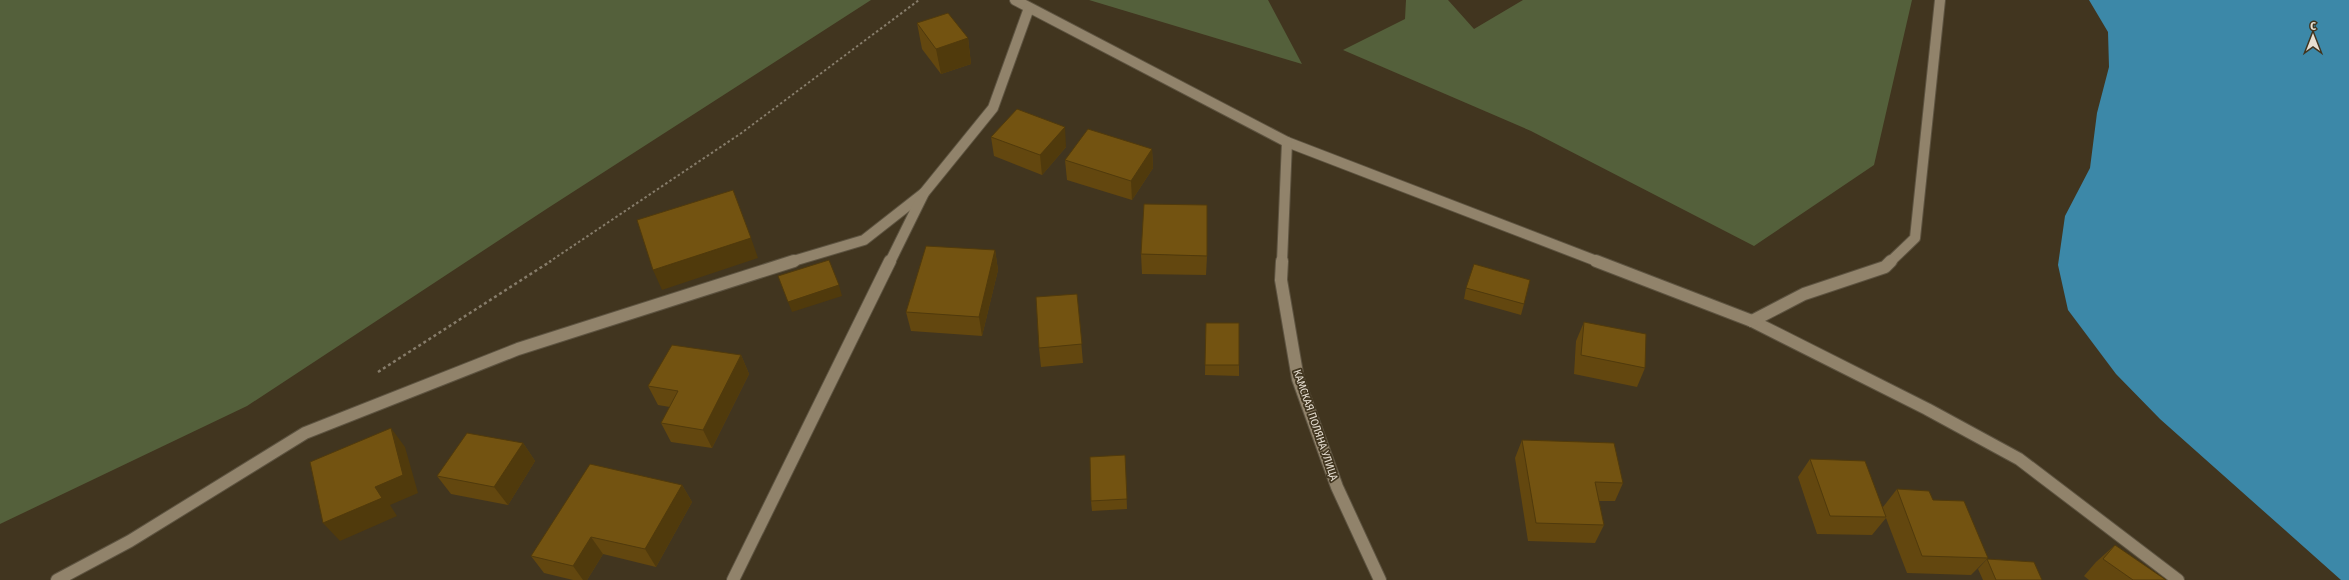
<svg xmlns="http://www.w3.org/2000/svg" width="2349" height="580" font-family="'Fira Sans Condensed',sans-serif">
<rect width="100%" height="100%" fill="#41351f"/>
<g fill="#54603b">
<polygon points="0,0 871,0 548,208 247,406 0,524"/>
<polygon points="1089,0 1268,0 1302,64"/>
<polygon points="1406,0 1448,0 1474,29 1523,0 1912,0 1874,165 1754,246 1531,131 1343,50 1405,19"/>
</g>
<polygon fill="#3c88a8" points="2089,0 2349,0 2349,580 2341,580 2160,419 2116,374 2068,310 2058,265 2065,216 2090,168 2097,113 2109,67 2108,32"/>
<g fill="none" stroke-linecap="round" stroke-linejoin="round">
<defs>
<polyline id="service-far1" points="1890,262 1915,238 1940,0"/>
<g id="service">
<polyline points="1752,321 1927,409 2019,459 2178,580"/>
<polyline points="1752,321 1804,294 1885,267 1891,261"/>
</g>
<g id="minor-far1">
<polyline points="1015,0 1287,142 1599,262"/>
<polyline points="790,262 864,240 924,193"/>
<polyline points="890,262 924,193 993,108 1029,8"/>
<polyline points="1282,262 1287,142"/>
</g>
<g id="minor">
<polyline points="1282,261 1281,280 1298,379 1337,487 1380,580"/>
<polyline points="1596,261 1752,321"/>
<polyline points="57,580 130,541 305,433 518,349 794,261"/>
<polyline points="733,580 890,261"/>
</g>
</defs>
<use href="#service-far1" stroke="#5d5340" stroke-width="12"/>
<use href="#service" stroke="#5d5340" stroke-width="14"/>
<use href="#minor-far1" stroke="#5d5340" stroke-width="12"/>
<use href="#minor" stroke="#5d5340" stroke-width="14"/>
<polyline stroke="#867c6a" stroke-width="2" stroke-dasharray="2.5 2.5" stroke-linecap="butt" points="549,262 740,134 919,0"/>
<polyline stroke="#867c6a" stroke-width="2.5" stroke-dasharray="3 3" stroke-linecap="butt" points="378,372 551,261"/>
<use href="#service-far1" stroke="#91836b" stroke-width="10"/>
<use href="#service" stroke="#91836b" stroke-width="12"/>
<use href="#minor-far1" stroke="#91836b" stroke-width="10"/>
<use href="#minor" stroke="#91836b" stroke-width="12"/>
</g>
<g fill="#63470f">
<polygon points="917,23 968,38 971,64 941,74 922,49"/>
<polygon points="991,137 1066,147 1042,175 994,156"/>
<polygon points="1152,149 1153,168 1132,200 1067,180 1065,160"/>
<polygon points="995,250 998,270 982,336 911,331 906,312"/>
<polygon points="1141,254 1207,256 1206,275 1142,274"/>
<polygon points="1466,288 1524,304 1521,315 1464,299"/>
<polygon points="1077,294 1083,363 1041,367 1039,348"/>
<polygon points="1584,322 1645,368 1637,387 1574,374 1576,341"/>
<polygon points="1206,323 1239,365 1239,376 1205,375"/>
<polygon points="741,355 749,374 712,448 671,442 661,423 670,407 658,405 648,386"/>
<polygon points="1522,440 1623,483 1615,501 1598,501 1604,525 1595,543 1528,541 1515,458"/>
<polygon points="523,443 535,461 508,505 451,494 437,476"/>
<polygon points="1125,455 1127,509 1092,511 1091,501"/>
<polygon points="1810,459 1883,507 1897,489 1933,500 1988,558 1971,575 1907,573 1886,518 1872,535 1817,534 1798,477"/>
<polygon points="682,485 692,502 656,567 603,554 587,580 573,580 544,573 531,556"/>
<polygon points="2115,545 2166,580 2089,580 2084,576 2096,562"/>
<polygon points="1987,559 2042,580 1983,580 1978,569"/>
</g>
<g fill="#503a0c">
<polygon points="968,38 971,64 941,74 936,49"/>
<polygon points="1065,127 1066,147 1042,175 1040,155"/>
<polygon points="1152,149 1153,168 1132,200 1131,181"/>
<polygon points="751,238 758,258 662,290 653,270"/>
<polygon points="995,250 998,270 982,336 979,317"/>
<polygon points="839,285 842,296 792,312 788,302"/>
<polygon points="741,355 749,374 712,448 703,430"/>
<polygon points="391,428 405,447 418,493 390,505 397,516 340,541 323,523 375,487"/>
<polygon points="523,443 535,461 508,505 494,487"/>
<polygon points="682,485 692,502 656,567 645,549"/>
<polygon points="591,537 603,554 587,580 583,580 573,566"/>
</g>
<g fill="#735311" stroke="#503a0c">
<polygon points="948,13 968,38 936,49 917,23"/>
<polygon points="1017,109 1065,127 1040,155 991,137"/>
<polygon points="1088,129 1152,149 1131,181 1065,160"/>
<polygon points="733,190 751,238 653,270 637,220"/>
<polygon points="1144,204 1207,205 1207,256 1141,254"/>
<polygon points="926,246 995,250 979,317 906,312"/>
<polygon points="829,260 839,285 788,302 778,276"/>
<polygon points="1474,264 1530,280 1524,304 1466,288"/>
<polygon points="1077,294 1082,344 1039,348 1036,297"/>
<polygon points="1584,322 1646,334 1645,368 1581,355"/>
<polygon points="1206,323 1239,323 1239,365 1205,365"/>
<polygon points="672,345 741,355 703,430 661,423 678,391 648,386"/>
<polygon points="391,428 403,475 375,487 382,498 323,523 310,462"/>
<polygon points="467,433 523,443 494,487 437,476"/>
<polygon points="1522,440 1614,443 1623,483 1595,482 1604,525 1536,523"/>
<polygon points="1125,455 1127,499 1091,501 1090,457"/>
<polygon points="1810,459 1865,461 1886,517 1830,516"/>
<polygon points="590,464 682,485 645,549 591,537 573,566 531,556"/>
<polygon points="1897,489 1929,491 1933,500 1964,501 1988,558 1922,556"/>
<polygon points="2115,545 2166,580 2133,580 2103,559"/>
<polygon points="1987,559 2034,562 2042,580 1996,580"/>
</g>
<g text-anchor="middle" stroke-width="3.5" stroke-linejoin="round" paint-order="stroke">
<g font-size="11" fill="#e7dfd2" stroke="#41351f">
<text transform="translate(1316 425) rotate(71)" y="4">КАМСКАЯ ПОЛЯНА УЛИЦА</text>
</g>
</g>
<g transform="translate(2313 36)" stroke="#41351f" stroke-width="3" paint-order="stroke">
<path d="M0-3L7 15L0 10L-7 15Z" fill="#e7dfd2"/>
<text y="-6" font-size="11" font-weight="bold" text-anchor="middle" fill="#e7dfd2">С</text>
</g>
</svg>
